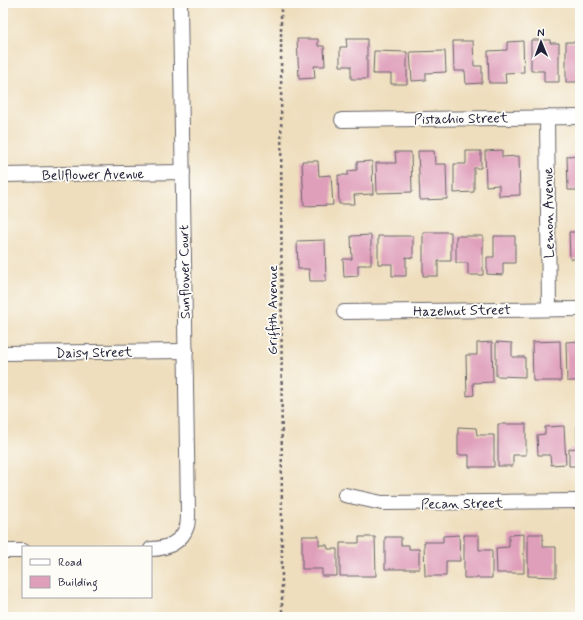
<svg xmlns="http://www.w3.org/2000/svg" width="583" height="620" font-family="Mynerve,sans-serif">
<rect width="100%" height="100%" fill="#fdfcf7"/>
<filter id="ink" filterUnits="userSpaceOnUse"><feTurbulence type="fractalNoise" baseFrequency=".025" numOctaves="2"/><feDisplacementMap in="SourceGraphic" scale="8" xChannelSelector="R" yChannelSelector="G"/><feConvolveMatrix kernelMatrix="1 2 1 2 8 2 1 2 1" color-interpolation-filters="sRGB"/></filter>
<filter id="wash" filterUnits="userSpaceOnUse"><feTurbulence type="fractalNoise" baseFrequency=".012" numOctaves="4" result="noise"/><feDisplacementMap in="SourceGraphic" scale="16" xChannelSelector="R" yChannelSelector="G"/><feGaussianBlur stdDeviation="0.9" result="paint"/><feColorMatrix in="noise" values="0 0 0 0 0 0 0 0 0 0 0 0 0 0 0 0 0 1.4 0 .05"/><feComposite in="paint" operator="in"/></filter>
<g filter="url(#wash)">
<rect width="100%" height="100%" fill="#eedebd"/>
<g id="blocks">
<g fill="#df9eba">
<polygon points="297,39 318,39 318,46 324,46 325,66 314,66 315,78 299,79"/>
<polygon points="346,39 367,39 367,79 351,79 351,66 340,66 340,47 347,47"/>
<polygon points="531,40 550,40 550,43 559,43 559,82 544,82 544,71 531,71"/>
<polygon points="453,41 473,41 474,66 482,66 482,83 466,84 465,71 454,71"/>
<polygon points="523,41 524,72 505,73 506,83 489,83 488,51 507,50 507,42"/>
<rect x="566" y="42" width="14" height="40"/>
<polygon points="374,51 407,52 407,84 391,84 391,74 373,74"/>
<polygon points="445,51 446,72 426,73 426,80 412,81 410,52"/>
<polygon points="502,150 502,157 519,156 520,195 499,196 499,185 486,186 485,151"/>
<polygon points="418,151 434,151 435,164 446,164 447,199 420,200"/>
<polygon points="466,151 481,151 481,168 474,168 474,192 454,193 454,164 466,164"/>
<polygon points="395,152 411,152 412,192 377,193 376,163 396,163"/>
<polygon points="580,155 580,190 568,190 567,156"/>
<polygon points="302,161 318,161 319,176 331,175 333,205 304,206"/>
<polygon points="372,161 373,194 354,195 355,204 339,204 338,175 348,175 348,171 357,170 357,162"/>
<polygon points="423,232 451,232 451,261 438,261 438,276 423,276"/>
<polygon points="569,232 580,232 580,259 570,259"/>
<polygon points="371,235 371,265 358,265 358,276 344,277 343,259 352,259 351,236"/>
<polygon points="378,236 413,236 413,258 406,257 406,276 392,276 392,264 378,264"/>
<polygon points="456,236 483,236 483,275 468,275 468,263 456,263"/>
<polygon points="494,236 515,236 515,263 503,263 503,275 487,274 487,257 494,257"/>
<polygon points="325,240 326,281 310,281 309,269 298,269 297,241"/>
<polygon points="560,341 561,381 533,381 532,342"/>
<polygon points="580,341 580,381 567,381 566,342"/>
<polygon points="492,342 493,382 473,383 474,395 467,396 466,355 477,355 477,343"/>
<polygon points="496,342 512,343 512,357 525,357 525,377 496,376"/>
<polygon points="498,424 526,424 526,455 513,455 513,466 498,466"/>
<polygon points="577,424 580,424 580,466 569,466 569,449 577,448"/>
<polygon points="564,426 566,464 551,465 550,455 538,455 537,435 545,434 545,427"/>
<polygon points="458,427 476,428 477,435 494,435 494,467 469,467 469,455 458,455"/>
<polygon points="524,534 524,573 497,573 496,548 509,547 509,535"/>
<polygon points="528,534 543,534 543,547 556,547 556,577 528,576"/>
<polygon points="459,535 460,561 446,561 446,576 425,576 424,542 443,542 443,536"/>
<polygon points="464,535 479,535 479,550 492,550 492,578 464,578"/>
<polygon points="302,536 319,536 319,545 327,545 328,549 337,549 337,576 322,576 322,569 302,569"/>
<polygon points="359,537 375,537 376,576 340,576 340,543 359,543"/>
<polygon points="385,537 401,537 401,545 409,545 409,549 419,549 419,569 385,569"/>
<polygon points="334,615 334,617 310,617 310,616"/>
</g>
</g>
</g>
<g filter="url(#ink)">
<use href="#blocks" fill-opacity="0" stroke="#696468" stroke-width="1"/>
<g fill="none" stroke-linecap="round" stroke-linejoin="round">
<defs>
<g id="minor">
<polyline points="547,117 549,309"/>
<polyline points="342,120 580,117"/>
<polyline points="3,175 183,172"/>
<polyline points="344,312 580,309"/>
<polyline points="3,353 186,351"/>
<polyline points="345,495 382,503 580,501"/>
<path d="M151 549C167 549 182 542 187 526 188 522 188 517 188 513L180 5"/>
<polyline points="3,551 23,551"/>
</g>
</defs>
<use href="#minor" stroke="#696468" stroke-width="16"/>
<polyline stroke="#696468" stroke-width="2.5" stroke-dasharray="3 3" stroke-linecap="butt" points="281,3 282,613 283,617"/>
<use href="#minor" stroke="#fff" stroke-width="14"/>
</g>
</g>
<g text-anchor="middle" stroke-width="3.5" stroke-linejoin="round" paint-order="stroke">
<g font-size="14" fill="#22223b" stroke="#fdfcf7">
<text transform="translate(461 118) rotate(-1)" y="5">Pistachio Street</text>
<text transform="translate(93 174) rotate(-1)" y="5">Bellflower Avenue</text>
<text transform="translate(548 213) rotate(-91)" y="5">Lemon Avenue</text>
<text transform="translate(184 272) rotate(-91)" y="5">Sunflower Court</text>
<text transform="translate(272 310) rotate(-90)" y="5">Griffith Avenue</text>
<text transform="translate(462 310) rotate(-1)" y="5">Hazelnut Street</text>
<text transform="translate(94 352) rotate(-1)" y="5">Daisy Street</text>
<text transform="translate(462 503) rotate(-1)" y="5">Pecan Street</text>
</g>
</g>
<rect width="583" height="620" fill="none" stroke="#fdfcf7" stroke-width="16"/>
<rect x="22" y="546" width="130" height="52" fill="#fdfcf7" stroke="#a5a5ac"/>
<rect x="30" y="559" width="20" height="6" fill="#ffffff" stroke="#a5a5ac"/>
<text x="58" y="566" font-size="12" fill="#22223b">Road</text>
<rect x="30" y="576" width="20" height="12" fill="#df9eba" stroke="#a5a5ac"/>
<text x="58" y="586" font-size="12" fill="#22223b">Building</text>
<g transform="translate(541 42) rotate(359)" stroke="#fdfcf7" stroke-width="3" paint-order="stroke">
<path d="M0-3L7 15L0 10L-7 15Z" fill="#22223b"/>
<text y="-6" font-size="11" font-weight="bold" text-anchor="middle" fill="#22223b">N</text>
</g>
</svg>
